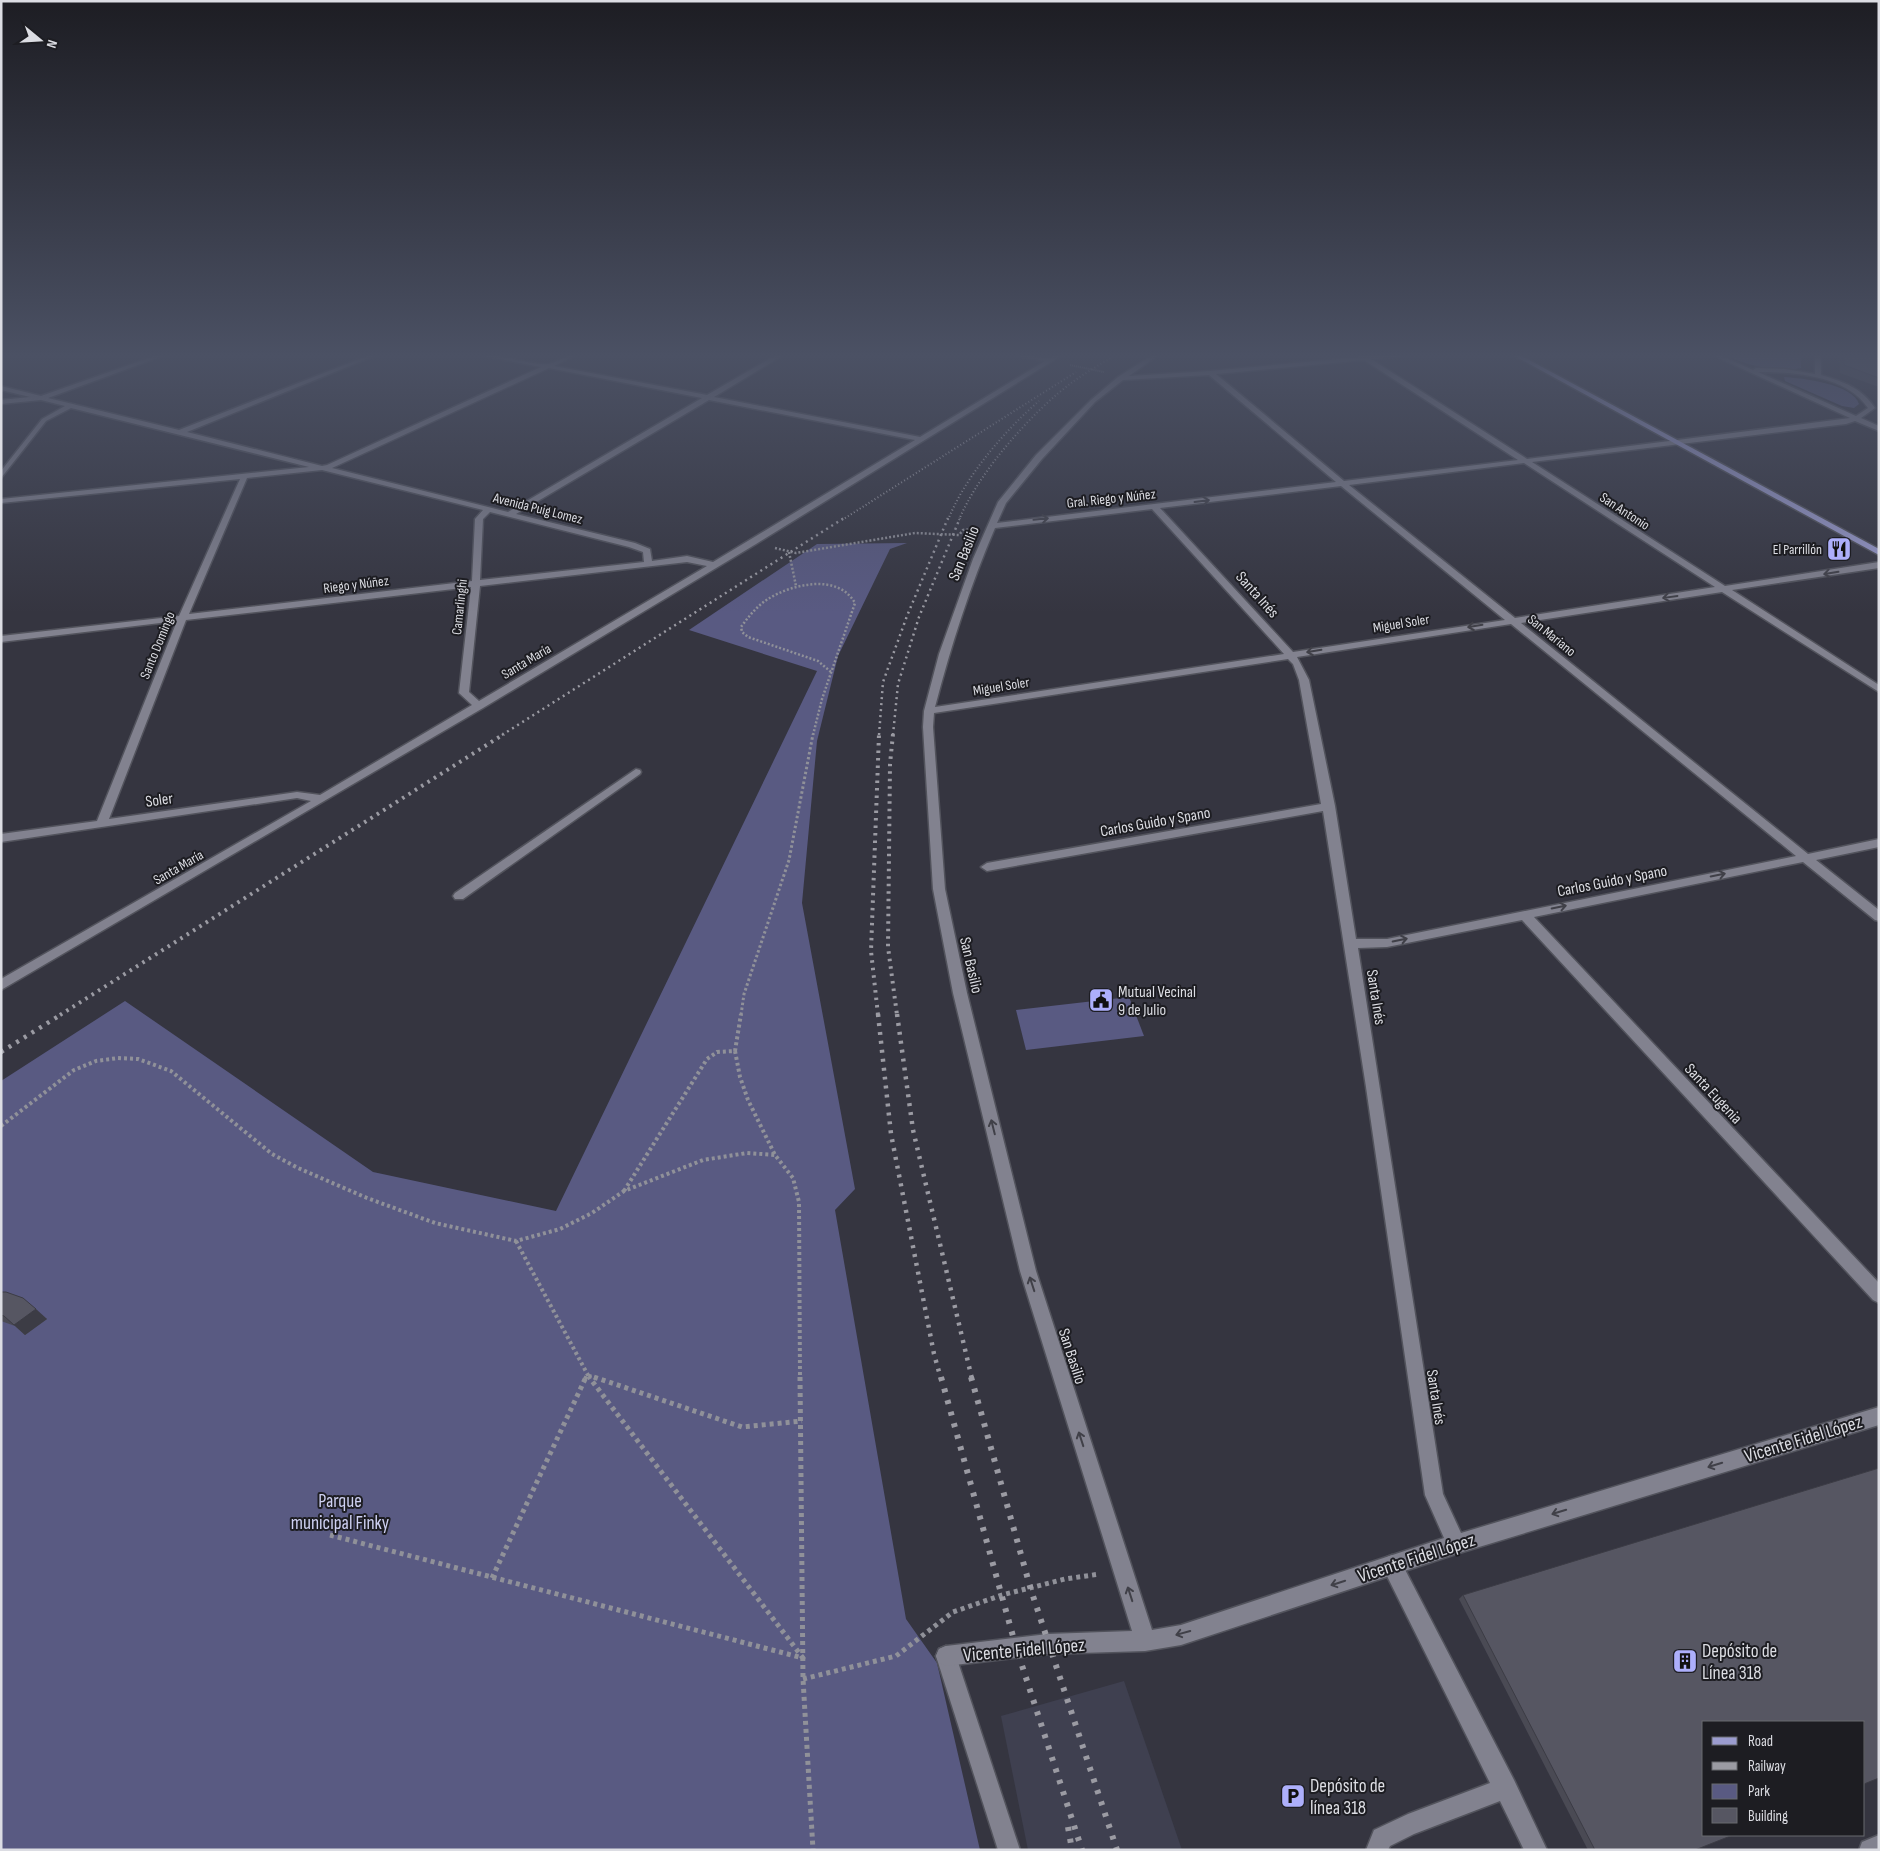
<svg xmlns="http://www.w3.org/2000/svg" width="1880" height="1851" font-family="'Sofia Sans Condensed',sans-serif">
<rect width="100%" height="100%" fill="#353540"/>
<polygon fill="#3f4050" points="1124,1681 1182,1850 1028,1850 1001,1716"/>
<g fill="#595a82">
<path d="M1723 354H1801V368C1776 373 1745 365 1723 354Z"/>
<path d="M1784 377C1802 378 1853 384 1859 404L1854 408 1842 406 1785 381Z"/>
<polygon points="907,543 890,549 838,656 817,741 802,903 855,1189 835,1210 906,1619 937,1663 980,1850 1,1850 1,1081 125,1001 373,1172 556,1211 817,671 689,630 817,544"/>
<polygon points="1129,997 1144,1036 1026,1050 1016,1010"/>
</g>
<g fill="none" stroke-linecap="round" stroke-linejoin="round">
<defs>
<g id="lane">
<polygon points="636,769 640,770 641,772 640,774 463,899 455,899 453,896 455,893"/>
<polygon points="1392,1555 1399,1558 1514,1780 1547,1850 1524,1850 1500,1801 1414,1834 1390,1846 1388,1850 1366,1850 1374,1830 1408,1814 1490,1783 1385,1572 1382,1565 1385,1558"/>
<polygon points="946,1646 953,1649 956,1656 1020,1850 998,1850 936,1656 939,1649"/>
<polygon points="1879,1835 1879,1850 1859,1850 1862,1842"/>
</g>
<g id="street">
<path d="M160 354H168L48 398 179 430 372 354H379L187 432 322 466 327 465 541 367 484 356 481 354C498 354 536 366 548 364 559 362 566 354 578 354L554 366 707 395 778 354H785L714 397 920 437 1045 361 1016 356 1013 354 1050 358 1057 354H1064L756 544 483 708 1 990V979L311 801 297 798 1 842V834L97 821 177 621 1 642V636L179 616 240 479 1 503V499L309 467 71 408 46 421 1 478V471L42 419 65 406 41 400 1 404V400L30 397 1 390V386L41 396ZM549 368 702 398 508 512 332 468ZM709 400 915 440 713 562 687 556 652 561 650 549 635 543 516 514ZM322 470 483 510 475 519 472 581 189 614 247 478ZM490 512 629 547 643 552 644 562 480 580 483 519ZM687 562 707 566 479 701 469 692 480 586ZM471 587 459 693 472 705 320 795 297 792 109 819 186 620Z"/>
<path d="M1154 354H1160L1129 376 1210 371 1359 357 1356 354 1366 356 1410 354 1407 356 1371 359 1527 459 1850 418 1710 354H1717L1753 370 1756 368 1785 369 1815 374V354H1821V375C1844 382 1862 388 1875 408L1861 418 1879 426V431L1855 421 1846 424 1532 462 1725 586 1879 562V568L1732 590 1879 685V692L1722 592 1521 623 1808 854 1879 839V847L1816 860 1879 910V921L1875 920 1803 862 1534 917 1879 1283V1303L1873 1300 1522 920 1387 947 1358 948 1443 1494 1461 1533 1879 1407V1425L1456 1554 1181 1645 1145 1651 1048 1654 946 1666 939 1663 936 1656 939 1649 946 1646 1048 1634 1132 1631 1020 1271 953 993 933 889 923 727 924 711 939 654 973 559 998 502 1036 455 1091 400 1118 377ZM1364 360 1518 460 1344 481 1216 374ZM1758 372C1794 372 1846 375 1868 408L1856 416ZM1209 375 1336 482 997 523 1006 503 1042 459 1095 402 1123 380ZM1524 463 1715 587 1515 618 1349 485ZM1341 486 1505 620 1293 652 1160 508ZM1152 509 1284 654 935 707C951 646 970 586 995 528ZM1511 624 1796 856 1387 939H1356L1335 806 1309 680 1297 657ZM1288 659 1293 664 1299 680 1321 804 987 863 981 867 987 871 1323 811 1366 1087 1425 1495 1444 1538 1181 1625 1152 1630 1036 1271 967 993 945 889 933 727 934 713Z"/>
</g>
<polygon id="primary" points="1511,354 1518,354 1879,549 1879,555"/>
</defs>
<use href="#lane" stroke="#52535c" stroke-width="3"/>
<use href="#street" stroke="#52535c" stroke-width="3"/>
<use href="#primary" stroke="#52535c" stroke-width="3"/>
<polyline stroke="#909199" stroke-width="2" stroke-dasharray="1 1" stroke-linecap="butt" points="1070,365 1104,372"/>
<g stroke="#909199" stroke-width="2.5" stroke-dasharray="2 2" stroke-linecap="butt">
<polyline points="775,548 796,553 915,533 959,535 963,530 972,529"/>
<polyline points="789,552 796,586"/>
<path d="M813 735 822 699 855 603C838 573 792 584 768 599 757 606 749 616 741 627L742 632 748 637 818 661 831 672"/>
</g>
<polyline stroke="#909199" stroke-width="3" stroke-dasharray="2.5 2.5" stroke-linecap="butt" points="741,1015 744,994 789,860 813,734"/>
<g stroke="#909199" stroke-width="4" stroke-dasharray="3 3" stroke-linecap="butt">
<polyline points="735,1051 740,1077 748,1100 775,1155 793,1178 799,1202 800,1379"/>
<polyline points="1,1126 74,1070 96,1061 118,1058 138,1059 171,1071 272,1154 298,1168 367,1198 435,1223 516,1241 560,1229 592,1213 624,1191 703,1160 747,1153 775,1155"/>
<polyline points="624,1191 707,1059 717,1052 735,1051 741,1014"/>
<polyline points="516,1241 590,1379"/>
<polyline points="585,1379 587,1375 598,1379"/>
</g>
<g stroke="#909199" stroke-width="5" stroke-dasharray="4 4" stroke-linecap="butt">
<polyline points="594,1377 742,1427 802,1421"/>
<polyline points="800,1377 803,1679 813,1850"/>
<polyline points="330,1535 803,1658 589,1377"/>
<polyline points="492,1578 586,1377"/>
<polyline points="803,1679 896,1656 953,1612 1002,1595 1065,1579 1100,1574"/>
</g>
<use href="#lane" fill="#82828f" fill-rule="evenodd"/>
<use href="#street" fill="#82828f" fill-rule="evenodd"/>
<use href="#primary" fill="#9b9ccf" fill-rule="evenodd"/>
<g stroke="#9b9ba3" stroke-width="2" stroke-dasharray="1 2.5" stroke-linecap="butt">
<polyline points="842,520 1076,372"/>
<path d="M948 520C965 477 1004 431 1039 401"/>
<path d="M959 520C978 473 1033 410 1074 381 1088 371 1103 363 1117 354"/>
</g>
<g stroke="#9b9ba3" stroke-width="2.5" stroke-dasharray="2 4" stroke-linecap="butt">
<polyline points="502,735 844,518"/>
<polyline points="879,735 883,682 907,616 948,518"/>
<polyline points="893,735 898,684 919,617 960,518"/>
</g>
<g stroke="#9b9ba3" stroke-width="4" stroke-dasharray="2.5 5" stroke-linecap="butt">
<polyline points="893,734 890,764 888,947 897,1015"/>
<polyline points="60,1015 504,734"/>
<polyline points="878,1015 871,951 879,734"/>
</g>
<g stroke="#9b9ba3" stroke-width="4.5" stroke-dasharray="3 6" stroke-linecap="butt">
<polyline points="878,1014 891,1134 934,1354 941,1379"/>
<polyline points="897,1014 913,1130 972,1379"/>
<polyline points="1,1052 62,1014"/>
</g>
<g stroke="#9b9ba3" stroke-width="6" stroke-dasharray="4 8" stroke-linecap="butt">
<polyline points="941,1377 1016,1647 1082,1850"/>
<polyline points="971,1377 1031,1590 1117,1850"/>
<polyline points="1068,1827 1072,1850"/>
</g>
</g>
<g fill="#4a4a54">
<polygon points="1839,354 1879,354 1879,387 1840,373"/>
<polygon points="1,1292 47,1319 25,1335 15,1326 1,1321"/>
<polygon points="1463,1595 1695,1850 1588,1850 1459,1599"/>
</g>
<polygon fill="#3c3c45" points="36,1309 47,1319 25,1335 14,1325"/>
<g fill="#565662" stroke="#3c3c45">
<polygon points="1844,354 1879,354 1879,378 1844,365"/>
<polygon points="1,1292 6,1292 23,1298 36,1309 14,1325 4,1316 1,1315"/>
<polygon points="1879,1468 1879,1778 1864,1784 1864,1722 1704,1722 1704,1835 1733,1835 1695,1850 1595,1850 1463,1595"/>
</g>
<defs><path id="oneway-shaft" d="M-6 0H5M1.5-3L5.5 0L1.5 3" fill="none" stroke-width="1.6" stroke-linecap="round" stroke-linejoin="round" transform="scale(1.25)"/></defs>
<g stroke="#404048">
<use href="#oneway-shaft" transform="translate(1202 501) rotate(-7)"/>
<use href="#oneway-shaft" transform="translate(1041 519) rotate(-6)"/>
<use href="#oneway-shaft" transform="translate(1831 573) rotate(171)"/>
<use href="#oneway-shaft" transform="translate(1670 597) rotate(172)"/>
<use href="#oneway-shaft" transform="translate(1475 626) rotate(171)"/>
<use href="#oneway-shaft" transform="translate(1314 651) rotate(171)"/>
<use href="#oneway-shaft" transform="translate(1718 875) rotate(-11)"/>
<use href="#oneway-shaft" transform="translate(1559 907) rotate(-11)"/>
<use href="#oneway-shaft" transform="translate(1400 940) rotate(-12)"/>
<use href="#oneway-shaft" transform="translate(993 1127) rotate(-104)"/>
<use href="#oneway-shaft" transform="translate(1032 1284) rotate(-108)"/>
<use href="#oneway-shaft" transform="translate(1081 1439) rotate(-108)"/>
<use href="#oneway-shaft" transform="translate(1715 1465) rotate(163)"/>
<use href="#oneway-shaft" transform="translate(1559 1512) rotate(163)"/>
<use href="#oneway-shaft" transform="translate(1338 1583) rotate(162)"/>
<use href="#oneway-shaft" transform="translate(1130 1594) rotate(-108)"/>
<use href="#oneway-shaft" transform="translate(1183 1633) rotate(165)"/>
</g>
<linearGradient id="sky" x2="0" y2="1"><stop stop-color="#1d1d23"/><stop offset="0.58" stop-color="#4b5164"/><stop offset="1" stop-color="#4b5164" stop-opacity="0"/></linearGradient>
<rect width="1880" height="613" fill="url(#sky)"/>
<defs>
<symbol id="restaurant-square" viewBox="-11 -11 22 22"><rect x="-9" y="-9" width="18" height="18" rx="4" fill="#adaffb" stroke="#1d1d22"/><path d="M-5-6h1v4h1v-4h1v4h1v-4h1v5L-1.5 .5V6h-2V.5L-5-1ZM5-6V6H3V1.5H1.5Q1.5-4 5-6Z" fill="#111"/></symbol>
<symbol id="civic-square" viewBox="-11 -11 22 22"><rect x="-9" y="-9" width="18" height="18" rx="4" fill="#adaffb" stroke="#1d1d22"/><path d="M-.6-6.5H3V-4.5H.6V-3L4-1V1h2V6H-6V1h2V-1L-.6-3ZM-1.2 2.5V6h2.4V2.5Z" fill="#111"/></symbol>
<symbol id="building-square" viewBox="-11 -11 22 22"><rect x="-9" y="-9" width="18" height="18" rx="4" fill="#adaffb" stroke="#1d1d22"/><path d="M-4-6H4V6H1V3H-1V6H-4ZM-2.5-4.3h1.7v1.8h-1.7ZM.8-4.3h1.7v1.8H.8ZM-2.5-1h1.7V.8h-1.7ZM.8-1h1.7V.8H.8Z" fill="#111"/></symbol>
<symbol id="parking-square" viewBox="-11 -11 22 22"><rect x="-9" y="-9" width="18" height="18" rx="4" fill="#adaffb" stroke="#1d1d22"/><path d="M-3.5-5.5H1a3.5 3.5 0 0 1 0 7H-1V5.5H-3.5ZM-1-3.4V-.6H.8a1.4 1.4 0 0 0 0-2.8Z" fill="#111"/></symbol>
</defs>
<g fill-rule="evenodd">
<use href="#restaurant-square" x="1825" y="535" width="28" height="28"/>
<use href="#civic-square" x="1087" y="986" width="28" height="28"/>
<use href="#building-square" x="1671" y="1647" width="28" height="28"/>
<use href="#parking-square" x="1279" y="1782" width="28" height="28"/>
</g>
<g text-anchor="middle" stroke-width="4" stroke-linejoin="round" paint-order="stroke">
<g font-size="14" fill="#dcdde3" stroke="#1d1d22">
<text transform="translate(1111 498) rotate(-6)" y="5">Gral. Riego y Núñez</text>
<text transform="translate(538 508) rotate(14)" y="5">Avenida Puig Lomez</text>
<text transform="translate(1625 511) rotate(33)" y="5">San Antonio</text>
<text transform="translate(356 584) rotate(-7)" y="5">Riego y Núñez</text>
<text transform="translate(459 607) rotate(-84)" y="5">Camarlinghi</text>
<text transform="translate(1401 623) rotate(-9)" y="5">Miguel Soler</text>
<text transform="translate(1552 635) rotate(39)" y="5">San Mariano</text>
<text transform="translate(157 645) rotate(-68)" y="5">Santo Domingo</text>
<text transform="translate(526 661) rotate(-31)" y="5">Santa María</text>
<text transform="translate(1001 686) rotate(-9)" y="5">Miguel Soler</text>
<text transform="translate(178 867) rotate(-30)" y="5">Santa María</text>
</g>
<g font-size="14" fill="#dcdde3" stroke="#1d1d22" text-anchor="end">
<text x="1822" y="554">El Parrillón</text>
</g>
<g font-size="16" fill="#dcdde3" stroke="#1d1d22">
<text transform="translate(963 553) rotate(-68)" y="6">San Basilio</text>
<text transform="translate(1258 594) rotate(48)" y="6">Santa Inés</text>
<text transform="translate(159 799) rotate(-8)" y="6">Soler</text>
<text transform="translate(1155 821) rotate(-10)" y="6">Carlos Guido y Spano</text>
<text transform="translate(1612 880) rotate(-11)" y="6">Carlos Guido y Spano</text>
<text transform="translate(972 965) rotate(77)" y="6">San Basilio</text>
<text transform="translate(1377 997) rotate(81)" y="6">Santa Inés</text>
<text transform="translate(1714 1093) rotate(47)" y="6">Santa Eugenia</text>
<text transform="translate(1073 1356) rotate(72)" y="6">San Basilio</text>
<text transform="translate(1437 1397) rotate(81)" y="6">Santa Inés</text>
</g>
<g font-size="16" fill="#dcdde3" stroke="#1d1d22" text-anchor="start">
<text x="1118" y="997">Mutual Vecinal<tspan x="1118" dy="18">9 de Julio</tspan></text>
</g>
<g font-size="19" fill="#dcdde3" stroke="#1d1d22">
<text transform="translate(1803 1438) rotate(-17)" y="7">Vicente Fidel López</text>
<text transform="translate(1416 1557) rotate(-18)" y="7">Vicente Fidel López</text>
<text transform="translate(1024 1649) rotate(-5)" y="7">Vicente Fidel López</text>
</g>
<g font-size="19" fill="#cfd1f2" stroke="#1d1d22">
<text x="340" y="1507">Parque<tspan x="340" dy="22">municipal Finky</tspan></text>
</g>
<g font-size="19" fill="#dcdde3" stroke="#1d1d22" text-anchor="start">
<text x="1702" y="1657">Depósito de<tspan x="1702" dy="22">Línea 318</tspan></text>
<text x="1310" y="1792">Depósito de<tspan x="1310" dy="22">línea 318</tspan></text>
</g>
</g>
<rect width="1880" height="1851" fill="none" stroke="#dcdde3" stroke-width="5"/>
<rect x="1702" y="1721" width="162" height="115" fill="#1d1d22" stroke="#696a6f"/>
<rect x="1712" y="1737" width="25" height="8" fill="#9b9ccf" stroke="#696a6f"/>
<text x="1748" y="1746" font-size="15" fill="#dcdde3">Road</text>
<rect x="1712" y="1762" width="25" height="8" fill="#9b9ba3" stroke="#696a6f"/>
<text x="1748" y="1771" font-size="15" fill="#dcdde3">Railway</text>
<rect x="1712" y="1784" width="25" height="15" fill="#595a82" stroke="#696a6f"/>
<text x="1748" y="1796" font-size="15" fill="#dcdde3">Park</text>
<rect x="1712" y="1808" width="25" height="15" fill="#565662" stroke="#696a6f"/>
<text x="1748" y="1821" font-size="15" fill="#dcdde3">Building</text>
<g transform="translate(40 40) rotate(108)" stroke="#1d1d22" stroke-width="4" paint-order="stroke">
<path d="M0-4L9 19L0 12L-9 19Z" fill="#dcdde3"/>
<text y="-8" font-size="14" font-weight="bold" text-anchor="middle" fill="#dcdde3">N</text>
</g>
</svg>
